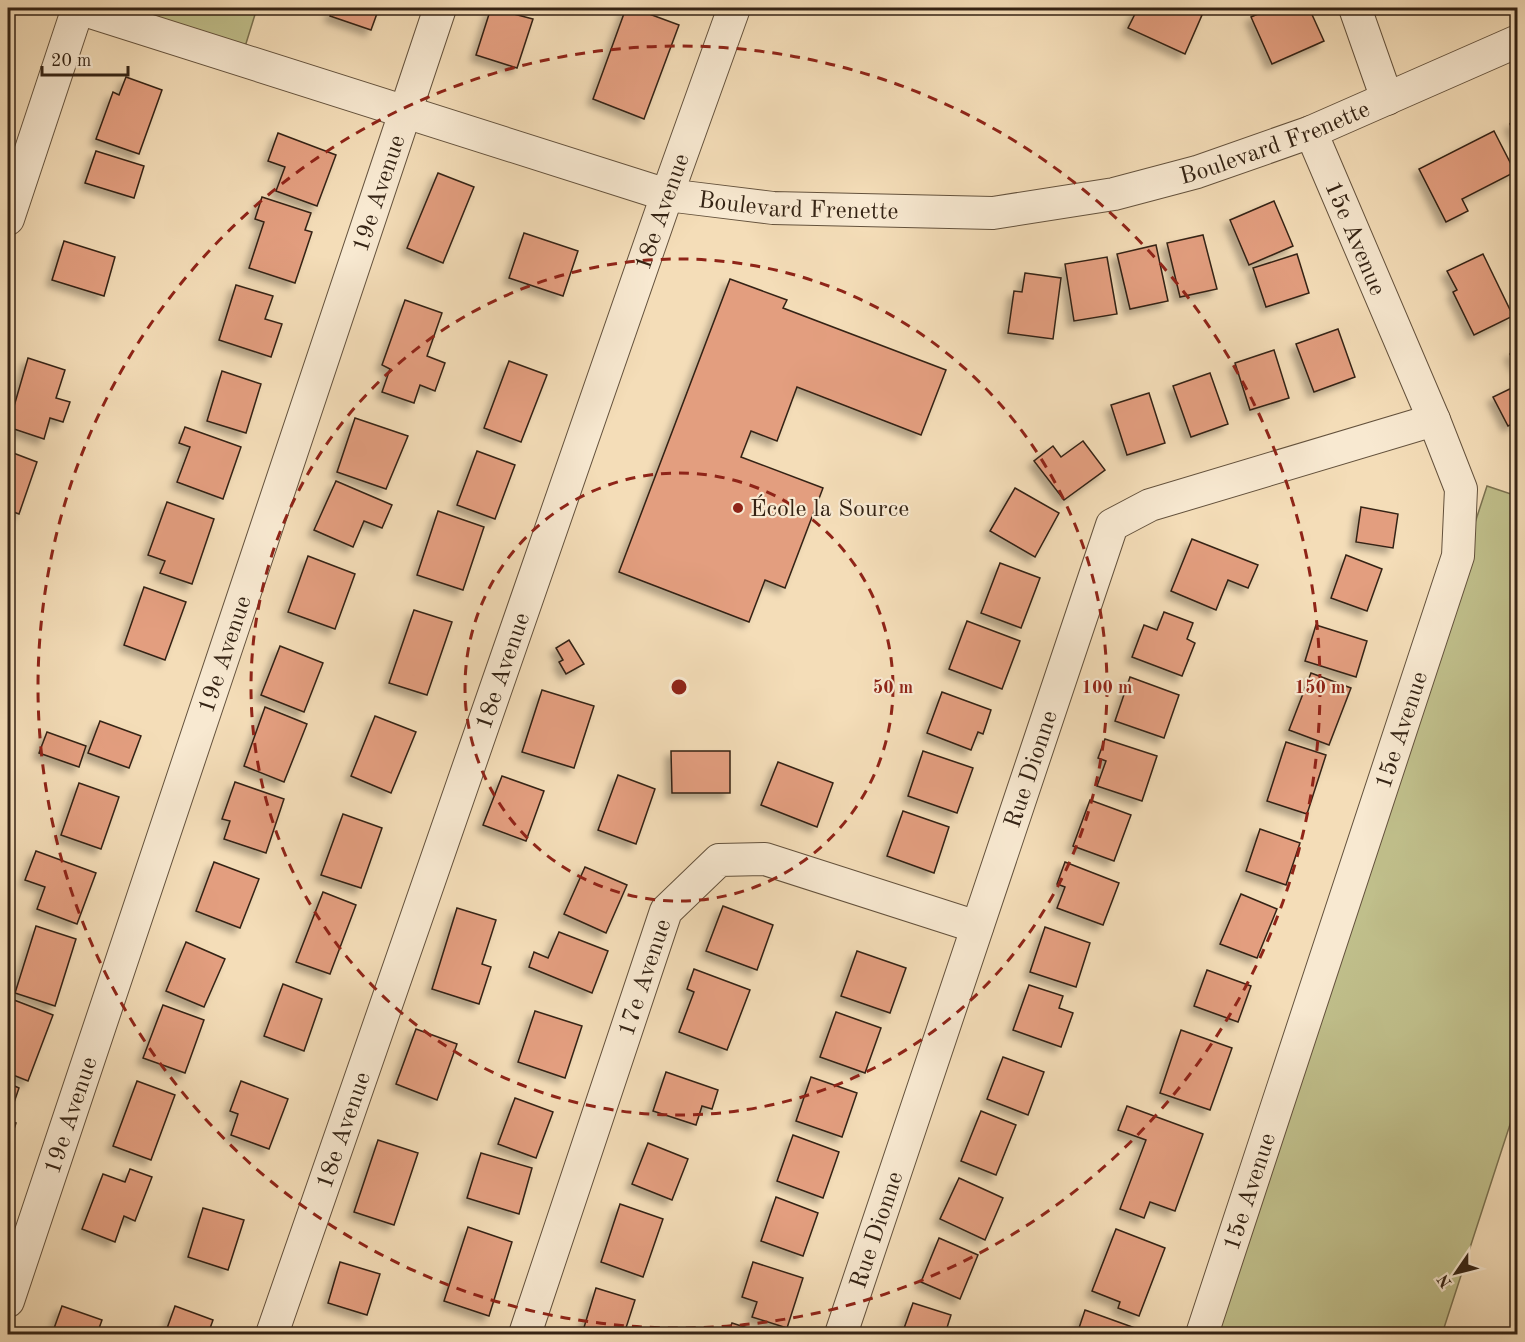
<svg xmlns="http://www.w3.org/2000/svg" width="1525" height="1342" font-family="'Old Standard TT',serif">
<defs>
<filter id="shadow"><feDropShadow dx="-5.5" dy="5.5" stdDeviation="3" flood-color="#0004"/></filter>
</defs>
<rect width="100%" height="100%" fill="#f4ddb8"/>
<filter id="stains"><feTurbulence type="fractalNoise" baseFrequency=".00333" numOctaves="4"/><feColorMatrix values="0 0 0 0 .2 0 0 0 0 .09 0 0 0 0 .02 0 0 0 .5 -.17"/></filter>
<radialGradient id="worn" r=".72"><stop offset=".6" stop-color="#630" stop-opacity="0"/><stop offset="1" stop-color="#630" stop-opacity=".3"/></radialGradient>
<g fill="#c0bf8b" stroke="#7a7150" stroke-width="1.5">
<polygon points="117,8 257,8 244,50"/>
<polygon points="1487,486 1517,496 1517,1103 1442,1334 1210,1334"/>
</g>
<g fill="#e39e7f" stroke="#342314" stroke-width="1.5" filter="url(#shadow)">
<polygon points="333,8 379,8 371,30 330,16"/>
<polygon points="491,8 533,19 517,68 476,55"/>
<polygon points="626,8 633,8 679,25 644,119 593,99"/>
<polygon points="1138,8 1187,8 1202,15 1185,54 1128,28"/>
<polygon points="1272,8 1309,8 1324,41 1272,64 1251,17"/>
<polygon points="126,77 162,90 139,154 96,139 113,92 119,95"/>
<polygon points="1518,121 1518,142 1510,124"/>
<polygon points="1494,131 1515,172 1462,199 1468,211 1446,222 1419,169"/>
<polygon points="278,133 336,155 317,206 276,191 285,167 268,161"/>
<polygon points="96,151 144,166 134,198 85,183"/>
<polygon points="438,173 474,187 443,263 407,248"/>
<polygon points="262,197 311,213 305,230 312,232 295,283 249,268 264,222 255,219"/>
<polygon points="1274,201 1293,246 1249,265 1230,220"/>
<polygon points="524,233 578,251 563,296 509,278"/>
<polygon points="1203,235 1217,289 1180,297 1167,243"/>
<polygon points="64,241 115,257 104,296 52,280"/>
<polygon points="1156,245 1168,301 1130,309 1117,254"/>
<polygon points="1297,254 1309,293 1266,307 1253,268"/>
<polygon points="1483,254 1513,316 1474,335 1453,292 1457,290 1447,271"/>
<polygon points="1107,257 1117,314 1074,321 1065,264"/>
<polygon points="1025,273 1061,278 1053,339 1008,333 1014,291 1022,292"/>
<polygon points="730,279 787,300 783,308 946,370 921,435 797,387 777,441 751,431 741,457 823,488 785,588 765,580 749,622 619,572"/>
<polygon points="236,285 273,296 265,319 282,324 271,357 219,340"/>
<polygon points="405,300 442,313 427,356 445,363 435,391 420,385 414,403 382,392 390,369 382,365"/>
<polygon points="1338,329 1355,377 1314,392 1296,344"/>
<polygon points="1274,350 1289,398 1250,410 1235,363"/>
<polygon points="1518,350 1518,369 1510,354"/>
<polygon points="28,358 65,370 56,398 70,402 63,422 50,418 44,439 8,427"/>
<polygon points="509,361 547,375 521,442 484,428"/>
<polygon points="222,371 261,384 246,433 207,421"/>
<polygon points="1210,373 1228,424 1191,437 1173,386"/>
<polygon points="1518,385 1518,421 1508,426 1493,397"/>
<polygon points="1149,393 1165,443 1127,455 1111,405"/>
<polygon points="355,418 408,436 386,489 337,472"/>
<polygon points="185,427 241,447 223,499 177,482 190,447 179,443"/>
<polygon points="1083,441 1105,470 1064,500 1034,461 1053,446 1061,457"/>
<polygon points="8,451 37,462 19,514 8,510"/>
<polygon points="477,451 515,465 495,519 457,505"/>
<polygon points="336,481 392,505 382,528 364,521 353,547 314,530"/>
<polygon points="1015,488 1059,513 1035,557 990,531"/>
<polygon points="167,502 214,519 192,584 160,573 165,561 148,555"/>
<polygon points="1361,507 1398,514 1393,548 1356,542"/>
<polygon points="438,511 484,527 463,590 417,575"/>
<polygon points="8,533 13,535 8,549"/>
<polygon points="1192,539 1258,565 1248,588 1228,580 1216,610 1171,591"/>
<polygon points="1346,555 1382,569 1367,611 1331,598"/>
<polygon points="308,556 355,574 335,629 288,612"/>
<polygon points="1000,563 1040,578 1021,628 981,613"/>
<polygon points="144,587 186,602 165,660 124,645"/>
<polygon points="414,610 452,622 427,695 389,683"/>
<polygon points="1164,612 1193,623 1187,639 1195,643 1182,676 1132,657 1144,625 1157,630"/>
<polygon points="967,621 1020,641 1002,689 949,669"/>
<polygon points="1316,625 1367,641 1356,677 1305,661"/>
<polygon points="569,640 584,664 566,674 559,662 563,660 556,648"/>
<polygon points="280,646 323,663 304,712 261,695"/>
<polygon points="1311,673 1351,688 1329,745 1289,730"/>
<polygon points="1130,677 1179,695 1164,738 1115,721"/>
<polygon points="542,690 594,706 574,768 522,752"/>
<polygon points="942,692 991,710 983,734 978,732 971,750 927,733"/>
<polygon points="265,707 307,724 284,782 244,766"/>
<polygon points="375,716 416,732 391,793 351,776"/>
<polygon points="100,721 141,736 129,768 88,753"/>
<polygon points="47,732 86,746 79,767 39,753"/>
<polygon points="1105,739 1157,756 1142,801 1097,786 1106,761 1098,758"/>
<polygon points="1286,742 1326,755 1307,814 1267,801"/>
<polygon points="671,751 730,751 730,793 672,793"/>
<polygon points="923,751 973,768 957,813 908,796"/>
<polygon points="778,762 833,783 817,827 761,805"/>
<polygon points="618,775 655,789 636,844 598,830"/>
<polygon points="502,776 544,791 526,841 483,825"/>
<polygon points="235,782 284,799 266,853 224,839 230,821 222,819"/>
<polygon points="79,783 119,797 101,849 61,835"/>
<polygon points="1090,800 1131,815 1114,861 1073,846"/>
<polygon points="903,811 949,827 934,873 887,856"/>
<polygon points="343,814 382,828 361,888 321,875"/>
<polygon points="1260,829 1300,843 1286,885 1246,871"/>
<polygon points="36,851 96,873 77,924 37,909 45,887 25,880"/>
<polygon points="214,862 259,879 240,928 196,911"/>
<polygon points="1065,862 1119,883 1103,925 1057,908 1065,887 1057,884"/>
<polygon points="585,867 627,885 606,933 564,914"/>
<polygon points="323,892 356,905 330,974 296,962"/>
<polygon points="1241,894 1277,909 1257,958 1220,944"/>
<polygon points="723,906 773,925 757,970 706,951"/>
<polygon points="457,908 496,920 482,964 491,967 479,1004 432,989"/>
<polygon points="36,926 76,939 55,1006 15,993"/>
<polygon points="1045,927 1090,943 1076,987 1030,972"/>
<polygon points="559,932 608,951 592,993 529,967 534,952 548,958"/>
<polygon points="186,942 225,959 204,1007 166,991"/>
<polygon points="857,951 906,968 890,1013 841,996"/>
<polygon points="694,969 750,990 727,1050 679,1032 694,992 687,989"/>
<polygon points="1207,970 1251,986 1238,1022 1194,1006"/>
<polygon points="283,984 322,999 304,1051 264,1036"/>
<polygon points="1029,985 1063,996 1059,1008 1073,1013 1061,1047 1013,1030"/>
<polygon points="14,1000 53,1015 28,1081 8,1073 8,1016"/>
<polygon points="163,1005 204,1020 185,1073 143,1058"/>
<polygon points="535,1011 582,1026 565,1078 518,1062"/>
<polygon points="836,1012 881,1028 865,1073 820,1057"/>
<polygon points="416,1029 457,1044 437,1100 396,1084"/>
<polygon points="1181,1030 1232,1048 1210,1110 1160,1093"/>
<polygon points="1003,1057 1044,1072 1028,1115 987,1099"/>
<polygon points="666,1072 718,1090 712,1109 702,1106 696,1125 653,1111"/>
<polygon points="811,1077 857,1093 842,1137 796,1121"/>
<polygon points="137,1081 175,1095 151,1160 113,1146"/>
<polygon points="241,1081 288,1099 269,1149 231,1135 238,1114 230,1111"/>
<polygon points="8,1083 19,1088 8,1120 16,1123 8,1148"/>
<polygon points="515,1098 553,1112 536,1158 498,1144"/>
<polygon points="1127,1106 1203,1134 1175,1211 1150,1202 1144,1218 1120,1209 1146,1140 1118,1130"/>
<polygon points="981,1111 1016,1125 996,1175 961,1161"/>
<polygon points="793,1135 839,1152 823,1198 777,1181"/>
<polygon points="378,1140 418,1153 394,1225 354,1212"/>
<polygon points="648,1143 688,1159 672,1200 632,1184"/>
<polygon points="481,1153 532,1168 519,1214 467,1198"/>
<polygon points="130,1169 152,1177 135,1221 124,1216 115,1242 82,1229 103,1174 125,1182"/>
<polygon points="959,1178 1003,1198 985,1240 940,1219"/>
<polygon points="776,1197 818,1213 803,1256 761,1241"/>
<polygon points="620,1204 663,1219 643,1277 601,1262"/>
<polygon points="203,1208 244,1220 228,1270 188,1257"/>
<polygon points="468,1227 512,1242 489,1316 444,1301"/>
<polygon points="1116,1229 1165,1248 1139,1316 1118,1308 1120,1302 1092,1291"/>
<polygon points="939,1238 978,1255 960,1299 921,1282"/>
<polygon points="340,1262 380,1274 367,1315 328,1303"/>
<polygon points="753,1262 803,1278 787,1328 752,1317 757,1302 742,1297"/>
<polygon points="596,1288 635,1300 624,1334 582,1334"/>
<polygon points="913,1303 951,1315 945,1334 902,1334"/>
<polygon points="62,1306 102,1320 97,1334 52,1334"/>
<polygon points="175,1306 213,1320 208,1334 165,1334"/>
<polygon points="1085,1310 1135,1328 1133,1334 1087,1334 1089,1331 1079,1328"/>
<polygon points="732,1323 766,1334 728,1334"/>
</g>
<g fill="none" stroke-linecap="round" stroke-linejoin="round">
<defs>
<g id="minor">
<path id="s1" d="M78 8 667 195 773 208 993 213 1114 194 1197 172 1311 132 1518 41"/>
<polyline points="1355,8 1387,99"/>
<polyline points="8,219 78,8"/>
<path id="s2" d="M8 1301 440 8"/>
<path id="s3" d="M272 1334 667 195 734 8"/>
<path id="s4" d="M525 1334 666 911 719 860 765 859 977 927"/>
<path id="s5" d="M841 1334 1112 525 1150 505 1434 420"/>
<path id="s6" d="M1202 1334 1458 556 1461 489 1434 420 1311 132"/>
</g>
</defs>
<use href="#minor" stroke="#64523d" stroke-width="34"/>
<use href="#minor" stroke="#f8e9d1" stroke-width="32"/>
</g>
<g fill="none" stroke="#8f2418" stroke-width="3" stroke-dasharray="10 8">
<circle cx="679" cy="687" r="214"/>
<circle cx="679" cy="687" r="428"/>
<circle cx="679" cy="687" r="641"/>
</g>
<circle fill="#8f2418" stroke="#f8e9d1" stroke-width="2" cx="738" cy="508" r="6"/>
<g text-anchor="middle" stroke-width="4.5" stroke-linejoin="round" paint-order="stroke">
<g font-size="24" fill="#342314" stroke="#f8e9d1">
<text dy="8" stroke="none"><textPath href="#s1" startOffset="1236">Boulevard Frenette</textPath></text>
<text dy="8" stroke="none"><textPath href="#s2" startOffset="1168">19e Avenue</textPath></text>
<text dy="8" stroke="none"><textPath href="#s1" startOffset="750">Boulevard Frenette</textPath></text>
<text dy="8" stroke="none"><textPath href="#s3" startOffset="1188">18e Avenue</textPath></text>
<text transform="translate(1356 238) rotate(67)" y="8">15e Avenue</text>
<text dy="8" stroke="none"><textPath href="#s2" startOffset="682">19e Avenue</textPath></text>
<text dy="8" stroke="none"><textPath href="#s3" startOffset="702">18e Avenue</textPath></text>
<text dy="8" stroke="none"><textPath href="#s6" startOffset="636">15e Avenue</textPath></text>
<text dy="8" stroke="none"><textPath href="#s5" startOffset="596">Rue Dionne</textPath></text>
<text dy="8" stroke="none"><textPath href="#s4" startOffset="376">17e Avenue</textPath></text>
<text dy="8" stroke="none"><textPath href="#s2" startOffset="196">19e Avenue</textPath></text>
<text dy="8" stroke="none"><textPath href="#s3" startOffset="216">18e Avenue</textPath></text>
<text dy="8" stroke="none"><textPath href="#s6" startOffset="150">15e Avenue</textPath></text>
<text dy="8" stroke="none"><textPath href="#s5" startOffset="110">Rue Dionne</textPath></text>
</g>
<g font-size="24" fill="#342314" stroke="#f8e9d1" text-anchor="start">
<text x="750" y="516">École la Source</text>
</g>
</g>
<circle cx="679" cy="687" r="9" fill="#8f2418" stroke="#f8e9d1" stroke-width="3"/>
<g font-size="18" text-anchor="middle" font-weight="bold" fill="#8f2418" stroke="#f8e9d1" stroke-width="4.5" stroke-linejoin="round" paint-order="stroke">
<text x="893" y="693">50 m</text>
<text x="1107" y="693">100 m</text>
<text x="1320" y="693">150 m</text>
</g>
<rect width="1525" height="1342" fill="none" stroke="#f4ddb8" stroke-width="30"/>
<rect x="9" y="9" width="1507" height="1324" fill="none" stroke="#342314" stroke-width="3"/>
<rect x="15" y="15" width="1495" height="1312" fill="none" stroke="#342314" stroke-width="1.5"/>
<g transform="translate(1456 1273) rotate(235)" stroke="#f8e9d1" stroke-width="4.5" paint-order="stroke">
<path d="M0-4.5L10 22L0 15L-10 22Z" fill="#342314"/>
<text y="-9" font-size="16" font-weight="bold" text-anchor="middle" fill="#342314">N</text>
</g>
<path d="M42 66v9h86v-9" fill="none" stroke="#342314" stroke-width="3"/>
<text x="51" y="66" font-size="18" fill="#342314" stroke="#f8e9d1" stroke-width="4.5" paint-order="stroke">20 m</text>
<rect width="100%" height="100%" filter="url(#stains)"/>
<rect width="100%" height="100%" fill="url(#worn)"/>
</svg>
